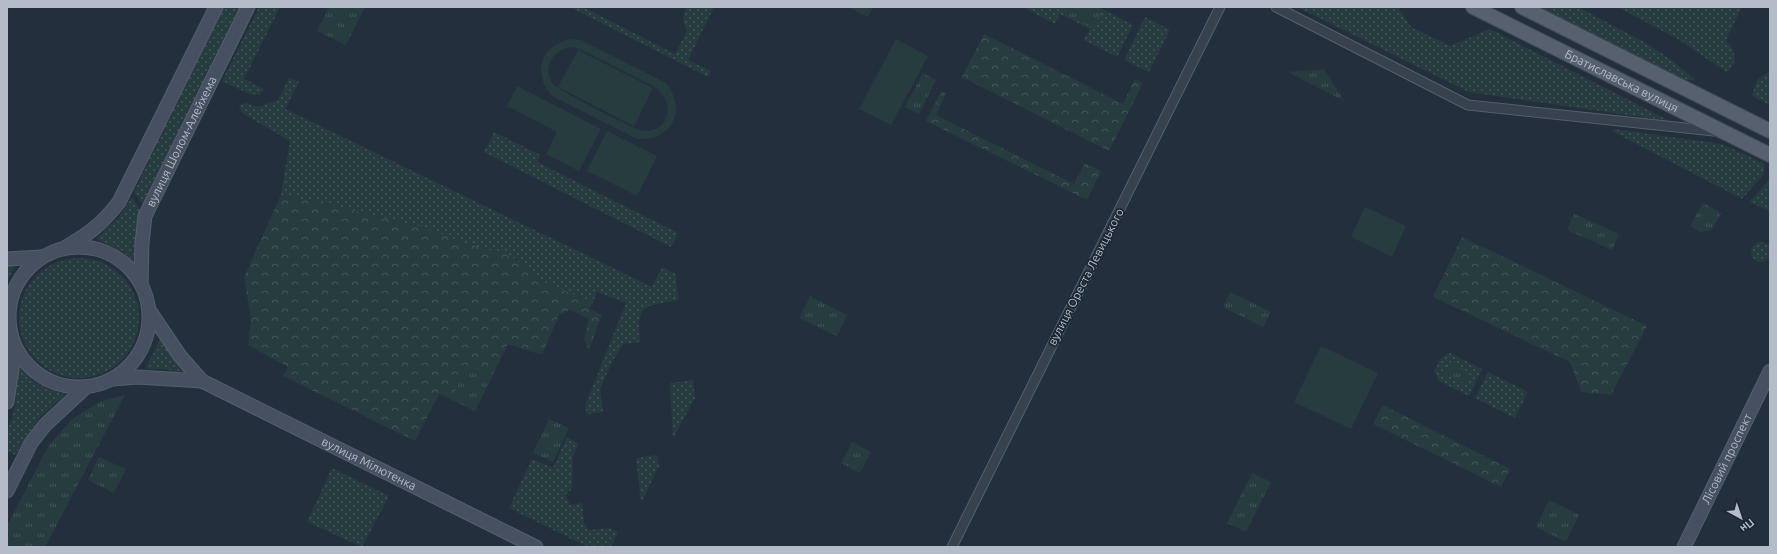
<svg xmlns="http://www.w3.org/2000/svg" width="1777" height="554" font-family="Ubuntu,sans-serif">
<defs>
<pattern id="grass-dots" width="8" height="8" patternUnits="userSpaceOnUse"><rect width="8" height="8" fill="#263c3f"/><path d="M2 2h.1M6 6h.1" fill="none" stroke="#435659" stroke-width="1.8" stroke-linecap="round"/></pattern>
<pattern id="forest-crowns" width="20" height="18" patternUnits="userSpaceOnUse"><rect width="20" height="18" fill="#263c3f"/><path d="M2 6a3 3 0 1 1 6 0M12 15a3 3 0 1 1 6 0" fill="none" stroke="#435659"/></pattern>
<pattern id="park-tufts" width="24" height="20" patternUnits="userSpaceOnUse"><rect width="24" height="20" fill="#263c3f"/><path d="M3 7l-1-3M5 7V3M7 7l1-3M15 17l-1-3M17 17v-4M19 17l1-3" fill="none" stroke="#435659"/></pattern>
</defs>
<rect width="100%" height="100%" fill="#242f3e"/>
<g fill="url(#grass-dots)">
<polygon points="216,7 248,7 144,207 134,192"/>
<polygon points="259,7 280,7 244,79 264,89 260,95 250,94 222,81"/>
<polygon points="570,7 583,7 675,54 687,31 683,21 686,7 714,7 688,60 711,71 708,77"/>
<polygon points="1023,7 1098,7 1133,25 1117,57 1084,40 1090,29 1060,14 1055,24"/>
<polygon points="1297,7 1398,7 1411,27 1450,46 1490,29 1670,121 1469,92"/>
<polygon points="1540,7 1578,7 1644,42 1669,58 1697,81 1679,79"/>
<path d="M1618 7H1664L1669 9 1670 7H1742L1726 40C1736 51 1739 63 1726 72L1681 41Z"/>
<polygon points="1145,17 1170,30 1149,72 1124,60"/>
<polygon points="1770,71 1770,105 1752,96 1757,80"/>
<path d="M289 78 299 82 285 109 652 287 662 267 676 274 678 300C644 307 636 303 640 342L623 344 612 362 600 389 603 412 587 414 585 406 626 303 597 292 593 302 547 284 511 256 468 245 425 228 318 202 281 195 290 141 242 113 239 105 247 103 258 107 278 100Z"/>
<polygon points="1614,129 1722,144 1765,164 1763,175 1742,199 1612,131"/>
<polygon points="494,132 540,155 537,162 678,233 671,247 484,152"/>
<polygon points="1770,179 1770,211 1749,202"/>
<polygon points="132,197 141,211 136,238 136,264 124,252 96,239 119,217"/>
<circle cx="1761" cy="252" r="10"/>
<circle cx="79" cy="318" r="60"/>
<polygon points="7,266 15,266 7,282"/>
<polygon points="160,339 172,356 190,374 165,369 145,369"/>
<polygon points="1450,353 1482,369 1469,396 1439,381 1434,371 1441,358"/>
<path d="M17 365C35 384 41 388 66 394L39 418 15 455 7 451V431L15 408Z"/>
<polygon points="1488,372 1528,392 1515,418 1475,398"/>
<polygon points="693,380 695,398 673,438 670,383"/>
<polygon points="567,437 579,444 573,455 572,489 565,495 570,505 582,503 584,523 589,530 610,528 618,532 611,547 588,547 509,508 532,459 553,468"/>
<polygon points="657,455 659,466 641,503 636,458"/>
<polygon points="332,468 389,496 362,547 307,522"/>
</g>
<g fill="url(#forest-crowns)">
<polygon points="984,34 1123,104 1135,79 1143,83 1109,151 962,77"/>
<polygon points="941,91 946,94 936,115 1074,184 1085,163 1101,171 1087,200 926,121"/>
<polygon points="281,195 318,202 425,228 468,244 511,256 547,284 593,302 590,309 602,315 589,350 584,340 589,319 570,310 559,315 542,355 508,344 475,411 439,394 415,441 283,376 288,367 248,345 251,319 244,277"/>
<polygon points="1462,237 1647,326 1611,395 1581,392 1570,362 1433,297"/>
<polygon points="1383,405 1510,469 1501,487 1373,424"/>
</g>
<g fill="url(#park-tufts)">
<polygon points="329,7 365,7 346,45 317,31"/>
<polygon points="1067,7 1092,7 1102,11 1093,28 1063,14"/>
<polygon points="1324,69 1344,101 1288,72"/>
<polygon points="923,73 936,80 919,114 905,107"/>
<polygon points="1703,203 1721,213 1712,230 1700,232 1690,226"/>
<polygon points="1574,214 1619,234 1612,250 1567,230"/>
<polygon points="1230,292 1271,312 1263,327 1223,307"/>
<polygon points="810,296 847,315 837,336 799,318"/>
<polygon points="1449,362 1470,373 1465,384 1443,373"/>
<polygon points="469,363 493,374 475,411 451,399"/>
<polygon points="125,395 45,547 7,547 7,526 49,445 72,419 101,401"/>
<polygon points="549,419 569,428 553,462 533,453"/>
<polygon points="852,442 871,452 860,473 841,463"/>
<polygon points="99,457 126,469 114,493 88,480"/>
<polygon points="1252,473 1271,482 1246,532 1227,523"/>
<polygon points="1549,500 1579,515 1566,542 1536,527"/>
</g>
<g fill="#263c3f" fill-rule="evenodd">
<polygon points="848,7 873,7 868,17"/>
<path d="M570 39 581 40 666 83C688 111 672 141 637 139L552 96C532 72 540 46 570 39ZM572 47 580 49C604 61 629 74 653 86 675 98 672 131 645 131 636 131 559 91 553 84 549 79 548 73 549 67 551 54 561 49 572 47Z"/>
<polygon points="896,39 928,56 891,125 859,109"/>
<polygon points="578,50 653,88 634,126 558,87"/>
<polygon points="517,86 601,129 579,171 546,154 557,132 507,106"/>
<polygon points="607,131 657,156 637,196 587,171"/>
<polygon points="1365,207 1406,226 1392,257 1351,237"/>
<polygon points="1321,346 1378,373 1351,429 1294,402"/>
</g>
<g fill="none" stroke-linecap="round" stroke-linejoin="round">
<defs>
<g id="street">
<polyline points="1276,7 1468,105 1714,131"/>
<polyline points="952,547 1220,7"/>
</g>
<g id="secondary">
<circle cx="79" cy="317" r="70"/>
<path d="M66 247C89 234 103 223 119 202L216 7"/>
<polyline points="7,259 41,257"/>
<path id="s1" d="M141 284 142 243 145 216 248 7"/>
<path id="s2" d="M149 310 180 356 202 381 536 547"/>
<polyline points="112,379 137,377 202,381"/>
<polyline points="7,402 15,348"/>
<polyline points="7,491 31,443 45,425 86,387"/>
<path id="s3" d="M1684 547 1770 371"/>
</g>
<g id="primary">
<path id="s4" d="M1473 7 1770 155"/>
<polyline points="1522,7 1770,131"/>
</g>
</defs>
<use href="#street" stroke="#565f6c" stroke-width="11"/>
<use href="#secondary" stroke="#565f6c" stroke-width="15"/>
<use href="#primary" stroke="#414a57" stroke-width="16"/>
<use href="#street" stroke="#38414e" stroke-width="9"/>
<use href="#secondary" stroke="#465061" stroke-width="13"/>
<use href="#primary" stroke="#56606e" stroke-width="14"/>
</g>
<g text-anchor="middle" stroke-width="3.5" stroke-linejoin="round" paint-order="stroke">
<g font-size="12" fill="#b4bcc9" stroke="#1d2633">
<text dy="4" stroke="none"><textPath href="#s4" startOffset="166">Братиславська вулиця</textPath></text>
<text dy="4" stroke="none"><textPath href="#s1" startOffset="151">вулиця Шолом-Алейхема</textPath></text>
<text transform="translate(1086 277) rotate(-63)" y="4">вулиця Ореста Левицького</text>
<text dy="4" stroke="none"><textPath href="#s3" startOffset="98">Лісовий проспект</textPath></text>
<text dy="4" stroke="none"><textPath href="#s2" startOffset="275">вулиця Мілютенка</textPath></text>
</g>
</g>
<rect width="1777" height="554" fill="none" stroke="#b4bcc9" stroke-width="16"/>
<g transform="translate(1741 518) rotate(140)" stroke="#1d2633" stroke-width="3" paint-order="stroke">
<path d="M0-3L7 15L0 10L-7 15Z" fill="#b4bcc9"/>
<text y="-6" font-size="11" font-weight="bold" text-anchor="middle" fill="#b4bcc9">Пн</text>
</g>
</svg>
